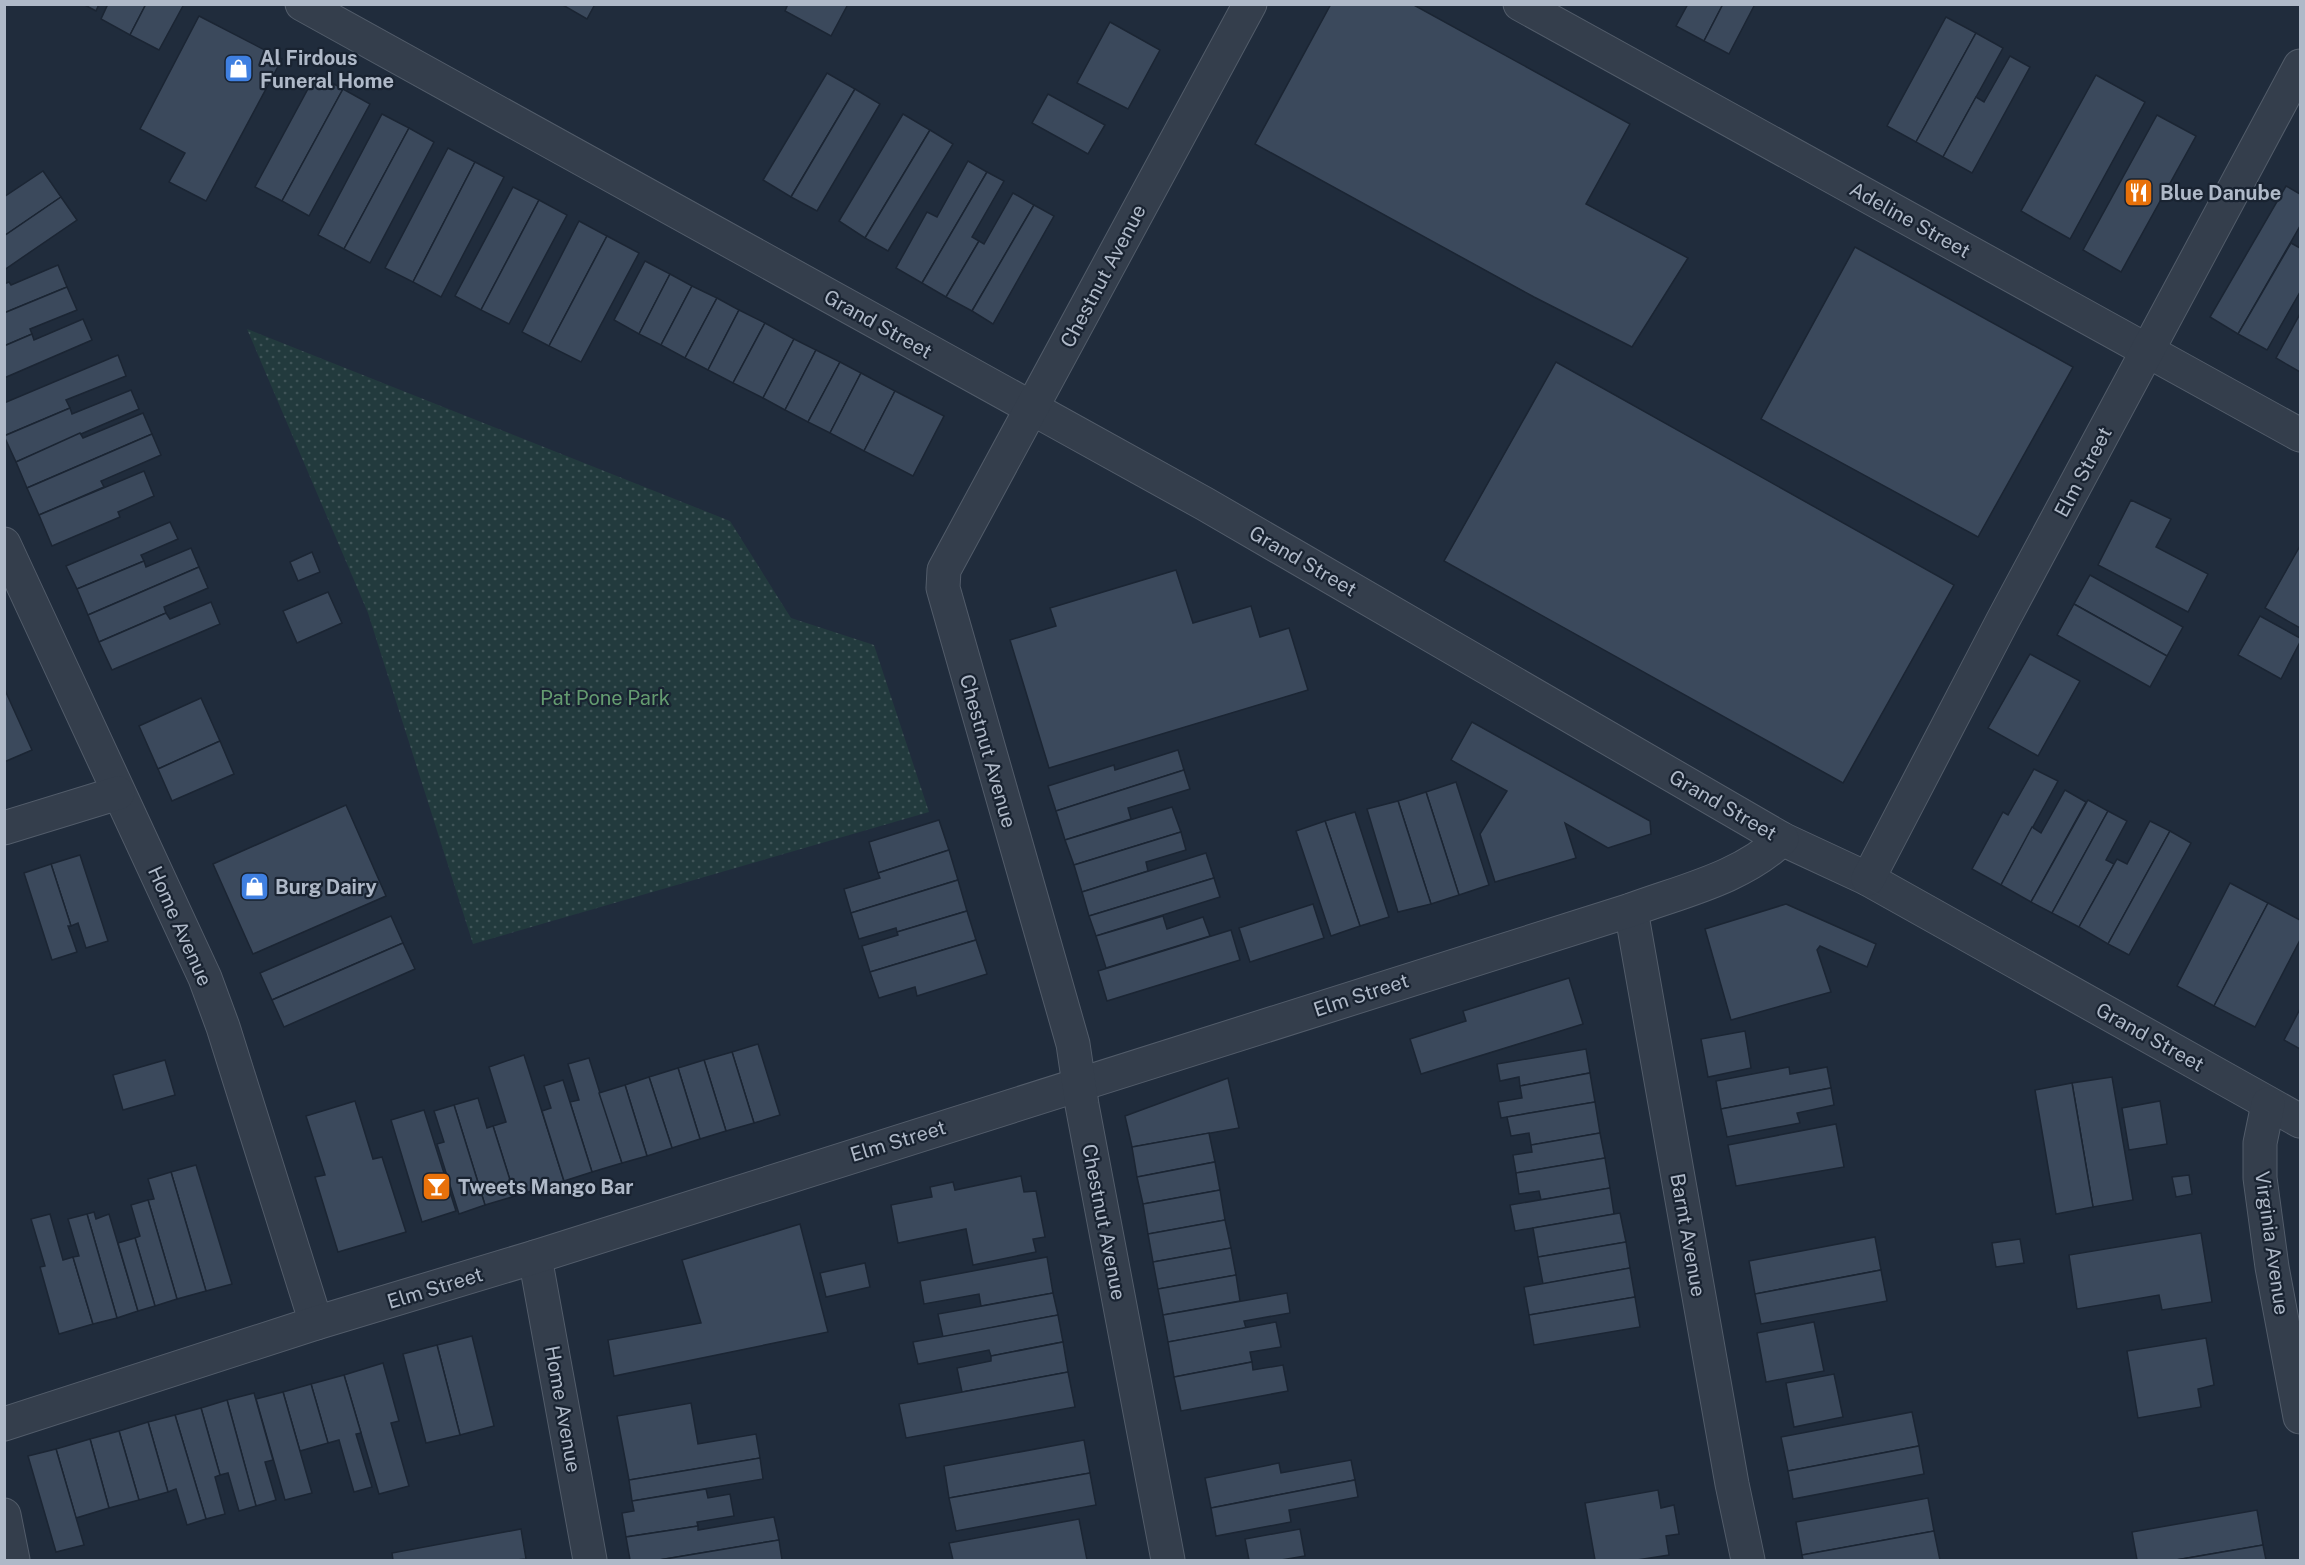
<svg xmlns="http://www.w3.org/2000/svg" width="2305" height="1565" font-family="'Public Sans',sans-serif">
<defs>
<pattern id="park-dots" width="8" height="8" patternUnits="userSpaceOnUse" patternTransform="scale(1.5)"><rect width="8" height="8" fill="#223a3d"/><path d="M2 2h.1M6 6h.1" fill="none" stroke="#405458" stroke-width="1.8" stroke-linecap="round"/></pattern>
</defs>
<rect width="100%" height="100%" fill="#202c3c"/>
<polygon fill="url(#park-dots)" points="247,329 730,521 791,618 874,645 929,812 473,944 368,613"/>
<g fill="#3b495c" stroke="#1b2533" stroke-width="1.5">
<polygon points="83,4 99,4 96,11"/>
<polygon points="108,4 146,4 130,35 101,19"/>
<polygon points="146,4 184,4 159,50 130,35"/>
<polygon points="561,4 595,4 587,19"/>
<polygon points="788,4 848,4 831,36 785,11"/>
<polygon points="1331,4 1412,4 1630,124 1586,204 1688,258 1632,347 1534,297 1255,144"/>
<polygon points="1688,4 1723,4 1704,41 1676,26"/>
<polygon points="1723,4 1755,4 1729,54 1704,41"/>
<polygon points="199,16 282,59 206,201 169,182 185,153 140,129"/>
<polygon points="1946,17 1976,33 1916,142 1887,126"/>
<polygon points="1110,22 1160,50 1128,109 1077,83"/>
<polygon points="1976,33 2003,48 1943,157 1916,142"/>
<polygon points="2010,56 2030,67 1972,173 1943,157 1976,97 1984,102"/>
<polygon points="827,73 855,89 791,197 763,180"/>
<polygon points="316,74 343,89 282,201 255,187"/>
<polygon points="2096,75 2145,102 2070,239 2021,211"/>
<polygon points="343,89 370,104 309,216 282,201"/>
<polygon points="855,89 880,104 817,211 791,197"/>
<polygon points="1048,94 1105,125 1088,154 1032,123"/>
<polygon points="382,114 409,128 344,249 318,235"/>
<polygon points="903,114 930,130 865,238 839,221"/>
<polygon points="2157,115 2196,136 2121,272 2083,250"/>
<polygon points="409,128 434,142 370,263 344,249"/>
<polygon points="930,130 953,144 888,251 865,238"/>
<polygon points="448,148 475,162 413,282 385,268"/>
<polygon points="968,161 987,172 922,283 896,268 927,212 937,217"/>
<polygon points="475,162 504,177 441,297 413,282"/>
<polygon points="43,171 61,197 4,236 4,197"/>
<polygon points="987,172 1004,181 972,237 979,241 946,297 922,283"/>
<polygon points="2286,186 2300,194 2300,226 2238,334 2210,317"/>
<polygon points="513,187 539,200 481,310 455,296"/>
<polygon points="1013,193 1034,205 972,311 946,297 979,241 984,244"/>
<polygon points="61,197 77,220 4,270 4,236"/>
<polygon points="539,200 567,215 509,324 481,310"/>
<polygon points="1034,205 1054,216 993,324 972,311"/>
<polygon points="579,221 607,236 549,346 522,332"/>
<polygon points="607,236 639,253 581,362 549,346"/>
<polygon points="2291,243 2300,248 2300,292 2267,350 2238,334"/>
<polygon points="1855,247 2073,367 1978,537 1761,419"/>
<polygon points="645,261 670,274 639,334 614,320"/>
<polygon points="58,265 67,287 4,313 4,284 9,282 11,285"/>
<polygon points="670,274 692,286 661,345 639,334"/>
<polygon points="692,286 717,298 685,358 661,345"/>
<polygon points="67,287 77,310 30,329 32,334 4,346 4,313"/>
<polygon points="717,298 739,310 708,370 685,358"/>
<polygon points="739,310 765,323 733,383 708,370"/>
<polygon points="2300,314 2300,372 2276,358"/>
<polygon points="83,319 92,340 4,378 4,346 32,334 34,340"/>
<polygon points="765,323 794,339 763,398 733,383"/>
<polygon points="794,339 816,350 785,410 763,398"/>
<polygon points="816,350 840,362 808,422 785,410"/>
<polygon points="118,355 126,376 66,400 70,408 4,436 4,403"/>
<polygon points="840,362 861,373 830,433 808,422"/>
<polygon points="1556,362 1954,585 1843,783 1444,561"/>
<polygon points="861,373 895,391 864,451 830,433"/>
<polygon points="131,390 139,409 16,462 4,436 70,408 72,414"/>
<polygon points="895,391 944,416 913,476 864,451"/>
<polygon points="143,413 152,434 27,488 16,462 80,433 83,438"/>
<polygon points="152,434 161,455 101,481 104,487 39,515 27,488"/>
<polygon points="144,471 154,496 118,512 120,517 52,546 39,515"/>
<polygon points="2131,500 2171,519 2156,547 2208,574 2188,612 2098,565"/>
<polygon points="170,522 178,539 141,555 144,561 77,589 66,566"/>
<polygon points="2300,546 2300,628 2265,608"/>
<polygon points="191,548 199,567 88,615 77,589 144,561 146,567"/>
<polygon points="312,552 320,572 298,581 290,562"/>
<polygon points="199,567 208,588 164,607 166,613 99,642 88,615"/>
<polygon points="1176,570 1193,623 1251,606 1260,637 1289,628 1308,690 1049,768 1010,640 1056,626 1050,608"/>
<polygon points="2090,575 2183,627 2167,656 2074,604"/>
<polygon points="328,592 342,623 297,643 283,611"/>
<polygon points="211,602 220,624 112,670 99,642 166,613 170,619"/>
<polygon points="2074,604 2167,656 2150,687 2057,635"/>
<polygon points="2260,616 2300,638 2300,642 2281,679 2238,655"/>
<polygon points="2030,654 2080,681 2038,756 1988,728"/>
<polygon points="4,688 32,750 4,762"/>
<polygon points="201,698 220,741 158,769 139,726"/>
<polygon points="1472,722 1650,821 1651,834 1608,848 1565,823 1576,858 1495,882 1480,834 1507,791 1451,760"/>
<polygon points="220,741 234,774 172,801 158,769"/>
<polygon points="1178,750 1184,770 1056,811 1048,786 1114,765 1115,770"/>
<polygon points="2034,769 2058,781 2001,885 1972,869 2003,812 2008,815"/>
<polygon points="1184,770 1190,789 1128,808 1131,819 1065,840 1056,811"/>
<polygon points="1456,782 1489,885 1459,895 1426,792"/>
<polygon points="2065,790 2086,802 2031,902 2001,885 2032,827 2041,833"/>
<polygon points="1426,792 1459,895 1431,904 1398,801"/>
<polygon points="2088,800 2108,811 2052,913 2031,902"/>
<polygon points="1398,801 1431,904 1398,912 1367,809"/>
<polygon points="346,805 386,896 253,954 213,864"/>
<polygon points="1172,807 1181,832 1074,865 1065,840"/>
<polygon points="2108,811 2127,821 2106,860 2114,864 2079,927 2052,913"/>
<polygon points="1355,812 1389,917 1360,926 1325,821"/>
<polygon points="939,820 949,850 878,873 869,842"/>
<polygon points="1325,821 1360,926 1331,936 1296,831"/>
<polygon points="2150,821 2170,831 2108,944 2079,927 2117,859 2127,864"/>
<polygon points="2170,831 2191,843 2129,955 2108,944"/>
<polygon points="1181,832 1186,850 1146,862 1148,871 1082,892 1074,865"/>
<polygon points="949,850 958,880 851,913 844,889 880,878 878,873"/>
<polygon points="1206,853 1214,878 1089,916 1082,892"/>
<polygon points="80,855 108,941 86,948 78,923 71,926 51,864"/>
<polygon points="51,864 71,926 68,926 77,952 52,960 24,873"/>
<polygon points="1214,878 1220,897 1096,936 1089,916"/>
<polygon points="958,880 967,911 897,932 896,928 859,939 851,913"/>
<polygon points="2230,883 2268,903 2214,1006 2177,986"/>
<polygon points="2268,903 2300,920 2300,940 2255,1027 2214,1006"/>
<polygon points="1313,904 1324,938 1250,962 1239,928"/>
<polygon points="1786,904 1876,944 1867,967 1820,946 1817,950 1831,992 1731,1020 1705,929"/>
<polygon points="967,911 976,940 870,972 862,946 898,935 897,932"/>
<polygon points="391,916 403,943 272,1000 260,973"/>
<polygon points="1163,916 1167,929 1203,917 1210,936 1106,968 1096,936"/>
<polygon points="1231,930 1240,960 1107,1001 1098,971"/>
<polygon points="976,940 987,974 917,996 915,987 879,998 870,972"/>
<polygon points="403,943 415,969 284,1027 272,1000"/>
<polygon points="1569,978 1583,1024 1421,1074 1410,1039 1466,1021 1463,1011"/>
<polygon points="2300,1009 2300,1049 2284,1040"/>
<polygon points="1745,1031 1751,1068 1708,1077 1701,1039"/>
<polygon points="758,1044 780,1115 754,1123 732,1052"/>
<polygon points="1586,1049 1590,1073 1520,1086 1519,1077 1500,1081 1497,1064"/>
<polygon points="732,1052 754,1123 726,1131 704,1060"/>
<polygon points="524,1055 564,1181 515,1196 493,1126 506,1122 489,1067"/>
<polygon points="589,1058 622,1163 592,1172 570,1102 579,1100 568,1064"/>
<polygon points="165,1060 175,1095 123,1110 113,1075"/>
<polygon points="704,1060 726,1131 700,1139 678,1068"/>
<polygon points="1789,1067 1790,1074 1827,1067 1831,1088 1721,1109 1716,1081"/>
<polygon points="678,1068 700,1139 672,1148 649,1077"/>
<polygon points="1590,1073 1595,1102 1501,1118 1498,1102 1522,1098 1520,1086"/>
<polygon points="649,1077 672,1148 647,1156 625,1085"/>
<polygon points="2112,1077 2133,1200 2093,1207 2072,1083"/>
<polygon points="1228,1078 1239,1128 1132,1147 1125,1116"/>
<polygon points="563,1080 592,1172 564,1181 542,1111 551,1108 544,1086"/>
<polygon points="2072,1083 2093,1207 2056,1214 2035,1090"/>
<polygon points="625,1085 647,1156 622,1163 599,1093"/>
<polygon points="1831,1088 1834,1105 1797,1113 1800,1123 1727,1137 1721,1109"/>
<polygon points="478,1098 487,1128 493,1126 515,1196 485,1205 454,1105"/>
<polygon points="355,1101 373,1159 382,1157 406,1232 338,1252 315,1177 325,1175 306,1116"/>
<polygon points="2160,1101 2167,1144 2129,1150 2122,1108"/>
<polygon points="1595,1102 1600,1133 1531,1145 1529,1133 1511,1136 1507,1117"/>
<polygon points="454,1105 485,1205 459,1214 437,1144 444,1142 434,1111"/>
<polygon points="424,1110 456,1211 422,1222 391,1120"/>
<polygon points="1836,1124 1844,1167 1736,1186 1728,1145"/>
<polygon points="1209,1133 1215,1162 1137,1177 1132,1147"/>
<polygon points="1600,1133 1605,1158 1516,1173 1513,1155 1532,1152 1531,1145"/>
<polygon points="1605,1158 1610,1188 1541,1200 1539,1191 1519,1194 1516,1173"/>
<polygon points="1215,1162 1220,1190 1143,1204 1137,1177"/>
<polygon points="196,1165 232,1284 206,1291 171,1172"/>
<polygon points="171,1172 206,1291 177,1299 148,1200 154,1199 148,1179"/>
<polygon points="2189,1175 2192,1194 2176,1197 2172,1177"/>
<polygon points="1021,1176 1024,1192 1036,1191 1045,1237 1033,1239 1036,1252 973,1265 966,1229 898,1243 891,1205 932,1197 930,1187 953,1182 955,1190"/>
<polygon points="1610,1188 1614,1214 1515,1231 1510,1205"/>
<polygon points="1220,1190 1225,1220 1148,1234 1143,1204"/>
<polygon points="148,1200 177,1299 155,1306 135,1238 140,1236 131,1205"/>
<polygon points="94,1212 96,1219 109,1214 138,1311 117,1318 87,1214"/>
<polygon points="1620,1213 1626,1242 1538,1257 1533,1228"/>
<polygon points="50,1214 63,1260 73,1257 93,1324 59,1334 40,1267 45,1266 31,1219"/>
<polygon points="87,1214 117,1318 93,1324 73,1257 79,1256 68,1219"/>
<polygon points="1225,1220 1231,1248 1153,1262 1148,1234"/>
<polygon points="800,1224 828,1332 614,1376 608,1340 701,1323 682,1260"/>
<polygon points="2201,1233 2212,1302 2162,1310 2159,1295 2077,1309 2069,1255"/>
<polygon points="1875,1237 1881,1270 1755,1294 1749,1261"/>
<polygon points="135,1238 155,1306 138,1311 118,1243"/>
<polygon points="2020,1239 2024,1263 1996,1267 1992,1243"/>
<polygon points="1626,1242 1630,1268 1543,1284 1538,1257"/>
<polygon points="1231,1248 1236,1275 1158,1289 1153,1262"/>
<polygon points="1047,1257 1053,1293 981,1306 979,1294 924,1304 920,1281"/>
<polygon points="865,1263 870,1287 826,1297 820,1273"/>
<polygon points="1630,1268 1635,1297 1529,1315 1524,1287"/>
<polygon points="1881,1270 1887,1301 1761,1324 1755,1294"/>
<polygon points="1236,1275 1240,1301 1163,1315 1158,1289"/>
<polygon points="1053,1293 1058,1315 943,1337 938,1314"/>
<polygon points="1287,1293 1290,1313 1244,1321 1246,1328 1168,1342 1163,1315"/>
<polygon points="1635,1297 1640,1327 1534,1345 1529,1315"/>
<polygon points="1058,1315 1063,1342 991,1356 989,1350 918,1364 913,1342"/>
<polygon points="1276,1322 1281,1347 1250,1352 1252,1362 1174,1377 1168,1342"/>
<polygon points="1814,1322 1824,1371 1766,1382 1757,1333"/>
<polygon points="472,1336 494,1426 460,1435 437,1345"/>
<polygon points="2206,1338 2214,1385 2198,1389 2201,1407 2138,1418 2127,1351"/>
<polygon points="1063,1342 1068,1372 962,1392 957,1368 991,1361 991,1356"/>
<polygon points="437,1345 460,1435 426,1443 403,1354"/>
<polygon points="1252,1362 1253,1370 1283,1365 1288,1391 1181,1411 1174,1377"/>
<polygon points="383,1363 399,1421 391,1423 409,1486 379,1494 344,1375"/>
<polygon points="1068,1372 1075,1407 906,1438 899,1404"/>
<polygon points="1834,1374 1843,1417 1794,1427 1786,1383"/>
<polygon points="344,1375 361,1433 356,1434 372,1487 354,1492 339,1440 328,1443 311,1384"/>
<polygon points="311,1384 328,1443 300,1451 283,1392"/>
<polygon points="283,1392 312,1493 285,1500 256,1399"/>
<polygon points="254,1393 273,1460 265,1462 276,1500 256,1506 227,1400"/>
<polygon points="227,1400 256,1506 239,1511 228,1473 220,1475 201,1408"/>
<polygon points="691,1403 698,1444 756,1434 760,1458 629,1480 617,1416"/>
<polygon points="201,1408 220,1475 215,1477 225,1514 206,1519 175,1415"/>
<polygon points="1912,1412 1919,1446 1788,1471 1781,1437"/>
<polygon points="175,1415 206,1519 187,1525 176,1489 168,1492 148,1422"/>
<polygon points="148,1422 168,1492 139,1500 119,1431"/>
<polygon points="119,1431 139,1500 109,1508 90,1439"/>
<polygon points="90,1439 109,1508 76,1518 56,1449"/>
<polygon points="1084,1440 1090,1473 949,1498 944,1466"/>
<polygon points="1919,1446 1924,1474 1793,1499 1788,1471"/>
<polygon points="56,1449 84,1545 56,1552 28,1456"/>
<polygon points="760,1458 763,1479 632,1501 629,1480"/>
<polygon points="1351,1460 1355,1480 1211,1508 1205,1478 1279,1463 1281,1473"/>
<polygon points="1090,1473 1096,1505 956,1531 949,1498"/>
<polygon points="1355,1480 1358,1497 1289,1510 1291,1522 1216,1536 1211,1508"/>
<polygon points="706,1489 708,1498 730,1494 734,1516 697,1522 698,1526 626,1537 622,1513 634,1511 632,1501"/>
<polygon points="1658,1490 1661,1508 1674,1505 1679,1534 1666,1536 1669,1555 1637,1560 1595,1560 1585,1503"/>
<polygon points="1928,1498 1934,1531 1802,1555 1796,1522"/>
<polygon points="2257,1510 2263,1545 2176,1560 2137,1560 2132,1532"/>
<polygon points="774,1517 779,1540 659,1560 630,1560 626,1537 698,1526 698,1530"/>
<polygon points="1079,1519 1087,1560 953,1560 949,1543"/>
<polygon points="521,1529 526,1559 516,1560 393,1560 392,1553"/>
<polygon points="1300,1529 1305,1556 1281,1560 1249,1560 1245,1539"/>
<polygon points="1934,1531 1940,1560 1803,1560 1802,1555"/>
<polygon points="779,1540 782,1560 659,1560"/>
<polygon points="2263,1545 2266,1560 2176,1560"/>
</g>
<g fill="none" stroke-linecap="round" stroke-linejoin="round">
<defs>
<g id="minor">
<polyline points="302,4 1205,504 1782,839 1868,879 2300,1121"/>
<polyline points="1520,4 2300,435"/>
<polyline points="4,544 205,978 223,1027 316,1323"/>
<polyline points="4,828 118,793"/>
<polyline points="1868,879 2003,620 2300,66"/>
<polyline points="1631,910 1732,1484 1748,1560"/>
<polyline points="2268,1104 2260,1143 2260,1178 2272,1267 2300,1417"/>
<polyline points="535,1257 590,1560"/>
<path d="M4 1424 316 1323 535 1257 1631 910C1682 891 1742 878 1782 839"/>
<polyline points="4,1515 13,1560"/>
<polyline points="1168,1560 1082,1105 1073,1044 943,588 944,570 1250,4"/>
</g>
</defs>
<use href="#minor" stroke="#525c6a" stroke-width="35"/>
<use href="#minor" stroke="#343e4c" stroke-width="33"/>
</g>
<defs>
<symbol id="shop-square" viewBox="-11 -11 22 22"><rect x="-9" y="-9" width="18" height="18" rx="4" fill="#3f7fe0" stroke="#192331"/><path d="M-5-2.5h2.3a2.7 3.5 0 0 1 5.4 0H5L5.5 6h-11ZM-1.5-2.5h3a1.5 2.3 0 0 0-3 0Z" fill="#fff"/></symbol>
<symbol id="restaurant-square" viewBox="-11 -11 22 22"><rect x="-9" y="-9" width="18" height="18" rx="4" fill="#e8710a" stroke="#192331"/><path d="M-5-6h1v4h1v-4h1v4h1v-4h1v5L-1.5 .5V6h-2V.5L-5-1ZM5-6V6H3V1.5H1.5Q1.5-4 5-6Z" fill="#fff"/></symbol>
<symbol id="bar-square" viewBox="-11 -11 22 22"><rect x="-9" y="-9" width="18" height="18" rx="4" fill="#e8710a" stroke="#192331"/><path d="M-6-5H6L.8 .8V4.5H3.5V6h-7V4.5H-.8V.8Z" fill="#fff"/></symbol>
</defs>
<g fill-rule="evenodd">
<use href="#shop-square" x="222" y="52" width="33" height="33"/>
<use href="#restaurant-square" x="2122" y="176" width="33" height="33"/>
<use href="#shop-square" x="238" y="870" width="33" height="33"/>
<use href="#bar-square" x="420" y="1170" width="33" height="33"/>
</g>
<g text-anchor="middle" stroke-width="4.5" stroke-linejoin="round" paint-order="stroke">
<g font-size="20" font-weight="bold" fill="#afb9c8" stroke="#192331" text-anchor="start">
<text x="260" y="65">Al Firdous<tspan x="260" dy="23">Funeral Home</tspan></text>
<text x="2160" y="200">Blue Danube</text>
<text x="275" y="894">Burg Dairy</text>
<text x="458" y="1194">Tweets Mango Bar</text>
</g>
<g font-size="20" fill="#afb9c8" stroke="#192331">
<text transform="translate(1910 220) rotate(29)" y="7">Adeline Street</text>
<text transform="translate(1103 276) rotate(-62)" y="7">Chestnut Avenue</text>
<text transform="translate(878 324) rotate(29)" y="7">Grand Street</text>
<text transform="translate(2083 472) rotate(-62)" y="7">Elm Street</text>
<text transform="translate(1303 561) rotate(30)" y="7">Grand Street</text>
<text transform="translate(988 751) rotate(74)" y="7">Chestnut Avenue</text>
<text transform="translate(1723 805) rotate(30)" y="7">Grand Street</text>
<text transform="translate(180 926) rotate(66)" y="7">Home Avenue</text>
<text transform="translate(1361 995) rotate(-18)" y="7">Elm Street</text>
<text transform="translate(2150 1037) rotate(29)" y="7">Grand Street</text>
<text transform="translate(898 1141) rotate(-17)" y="7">Elm Street</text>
<text transform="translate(1104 1222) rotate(79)" y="7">Chestnut Avenue</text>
<text transform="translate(1688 1235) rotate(80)" y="7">Barnt Avenue</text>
<text transform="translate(2272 1243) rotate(82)" y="7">Virginia Avenue</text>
<text transform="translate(435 1288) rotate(-17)" y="7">Elm Street</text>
<text transform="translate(563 1409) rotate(80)" y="7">Home Avenue</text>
</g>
<g font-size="20" fill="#649b70" stroke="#192331">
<text x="605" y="705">Pat Pone Park</text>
</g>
</g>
<rect width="2305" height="1565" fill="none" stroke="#afb9c8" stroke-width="12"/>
</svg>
